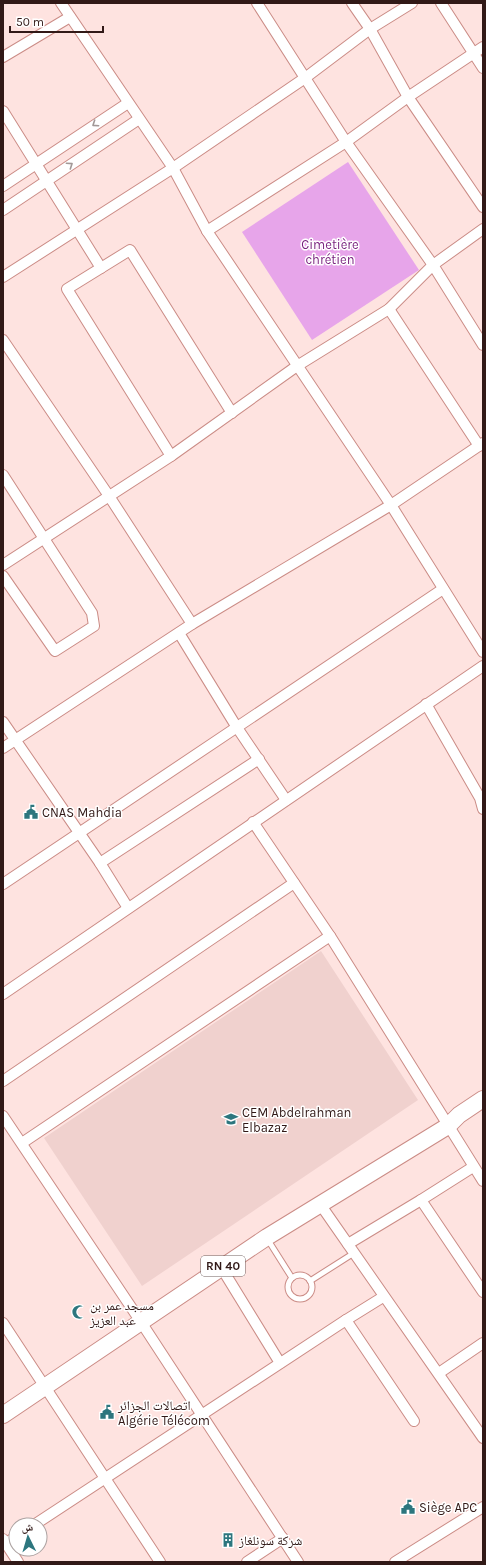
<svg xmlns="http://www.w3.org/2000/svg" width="486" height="1565" font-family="Karla,'Noto Naskh Arabic',sans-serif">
<rect width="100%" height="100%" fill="#fee3e0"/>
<polygon fill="#f0d1ce" points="321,951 418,1100 142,1286 44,1138"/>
<polygon fill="#e7a5ea" points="348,162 419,270 312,340 242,232"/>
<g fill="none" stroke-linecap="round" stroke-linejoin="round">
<defs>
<g id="lane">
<polyline points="268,1240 292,1278"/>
<circle cx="300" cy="1287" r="12"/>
<polyline points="310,1281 354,1253"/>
</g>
<g id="street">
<polyline points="61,3 173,168 207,231 391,505 483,652"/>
<polyline points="257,3 346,142 433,265 483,345"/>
<polyline points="352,3 370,29 408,97 483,207"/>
<polyline points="441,3 483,68"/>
<polyline points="3,57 70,17"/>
<polyline points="3,111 101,268"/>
<polyline points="3,186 128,103"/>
<polyline points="3,210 139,119"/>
<polyline points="207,231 346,142 408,97 483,47"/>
<polyline points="3,277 173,168 305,78 370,29 412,3"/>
<polyline points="389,309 479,446"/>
<polyline points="3,340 109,496 192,624"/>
<polyline points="171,456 67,289 130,250 232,413"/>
<polyline points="3,475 92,613 94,626 55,651 3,576"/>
<polyline points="3,565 171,456 297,366 389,309 433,265 483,229"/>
<polyline points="179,633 236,726 286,800"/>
<polyline points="426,704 480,798 483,809"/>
<polyline points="3,722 100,863 128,908"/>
<polyline points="3,748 192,624 391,505 483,443"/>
<polyline points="253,822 330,936 483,1181"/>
<polyline points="100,863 259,759"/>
<polyline points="3,884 443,589"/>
<polyline points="3,994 483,666"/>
<polyline points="3,1081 294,883"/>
<polyline points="3,1116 141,1322 298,1562"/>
<polyline points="22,1143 330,936"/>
<polyline points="421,1200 483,1292"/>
<polyline points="320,1204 483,1438"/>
<polyline points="348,1244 421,1200 473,1167"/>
<polyline points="221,1267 280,1363"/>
<polyline points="346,1320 414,1421"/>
<polyline points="3,1323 160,1562"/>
<polyline points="439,1373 483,1343"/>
<polyline points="34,1525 346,1320 383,1297"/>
<polyline points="3,1539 18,1562"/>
<polyline points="6,1543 16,1537"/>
<polyline points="247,1562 283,1538"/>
<polyline points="395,1562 483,1507"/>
</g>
<polyline id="primary" points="3,1415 267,1237 448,1126 459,1115 483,1099"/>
</defs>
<use href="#lane" stroke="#cb8c86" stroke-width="7"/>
<use href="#street" stroke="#cb8c86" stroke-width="12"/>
<use href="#primary" stroke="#cb8c86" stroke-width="18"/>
<use href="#lane" stroke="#fff" stroke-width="5"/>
<use href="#street" stroke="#fff" stroke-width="10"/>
<use href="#primary" stroke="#fff" stroke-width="16"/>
</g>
<defs><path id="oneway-chevron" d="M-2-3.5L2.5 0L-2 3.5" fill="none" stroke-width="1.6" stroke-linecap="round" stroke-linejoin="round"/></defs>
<g stroke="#a29897">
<use href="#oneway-chevron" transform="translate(95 124) rotate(146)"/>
<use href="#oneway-chevron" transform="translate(70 165) rotate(-34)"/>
</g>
<defs>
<symbol id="civic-bare" viewBox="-9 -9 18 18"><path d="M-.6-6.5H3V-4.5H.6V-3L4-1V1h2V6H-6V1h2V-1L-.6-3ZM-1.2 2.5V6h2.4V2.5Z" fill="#2d767e" stroke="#fff" stroke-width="2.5" paint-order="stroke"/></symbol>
<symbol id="school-bare" viewBox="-9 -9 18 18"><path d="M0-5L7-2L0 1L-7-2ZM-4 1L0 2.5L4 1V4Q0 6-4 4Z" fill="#2d767e" stroke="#fff" stroke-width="2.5" paint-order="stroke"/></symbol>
<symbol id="mosque-bare" viewBox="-9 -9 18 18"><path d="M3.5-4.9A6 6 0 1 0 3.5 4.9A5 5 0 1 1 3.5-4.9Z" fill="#2d767e" stroke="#fff" stroke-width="2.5" paint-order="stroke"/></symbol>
<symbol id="building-bare" viewBox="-9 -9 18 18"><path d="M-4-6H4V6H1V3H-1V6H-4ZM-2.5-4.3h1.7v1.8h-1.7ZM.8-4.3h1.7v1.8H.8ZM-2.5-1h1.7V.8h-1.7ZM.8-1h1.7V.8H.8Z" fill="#2d767e" stroke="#fff" stroke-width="2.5" paint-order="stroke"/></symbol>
</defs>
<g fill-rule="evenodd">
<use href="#civic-bare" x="21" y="802" width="20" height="20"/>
<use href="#school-bare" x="221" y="1109" width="20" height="20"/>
<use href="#mosque-bare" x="69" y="1302" width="20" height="20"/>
<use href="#civic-bare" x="97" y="1402" width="20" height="20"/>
<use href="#civic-bare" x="398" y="1497" width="20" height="20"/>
<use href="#building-bare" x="218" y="1530" width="20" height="20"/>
</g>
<g text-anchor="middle" stroke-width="3" stroke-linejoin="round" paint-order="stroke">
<rect fill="#fff" stroke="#6f5e5d" stroke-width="1" x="201" y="1256" width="44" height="20" rx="3"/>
<g font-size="12" font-weight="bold" fill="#311917">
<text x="223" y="1270">RN 40</text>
</g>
<g font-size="13" fill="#771f7d" stroke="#fff">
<text x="330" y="249">Cimetière<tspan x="330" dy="15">chrétien</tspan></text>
</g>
<g font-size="13" fill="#311917" stroke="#fff" text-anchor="start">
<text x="42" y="817">CNAS Mahdia</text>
<text x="242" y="1117">CEM Abdelrahman<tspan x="242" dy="15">Elbazaz</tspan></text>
<text x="90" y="1310">مسجد عمر بن<tspan x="90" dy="15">عبد العزيز</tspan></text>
<text x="118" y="1410">اتصالات الجزائر<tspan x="118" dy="15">Algérie Télécom</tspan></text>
<text x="419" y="1512">Siège APC</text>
<text x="239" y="1545">شركة سونلغاز</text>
</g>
</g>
<rect width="486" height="1565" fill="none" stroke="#311917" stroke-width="8"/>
<g transform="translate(28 1537) rotate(355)"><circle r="19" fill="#ffffff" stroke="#ada3a2"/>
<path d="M0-3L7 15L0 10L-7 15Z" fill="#2d767e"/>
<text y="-6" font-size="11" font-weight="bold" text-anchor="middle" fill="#311917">ش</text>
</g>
<path d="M10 26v6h93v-6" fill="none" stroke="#311917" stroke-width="2"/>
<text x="16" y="26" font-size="12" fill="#311917" stroke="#ffffff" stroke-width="3" paint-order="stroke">50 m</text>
</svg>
